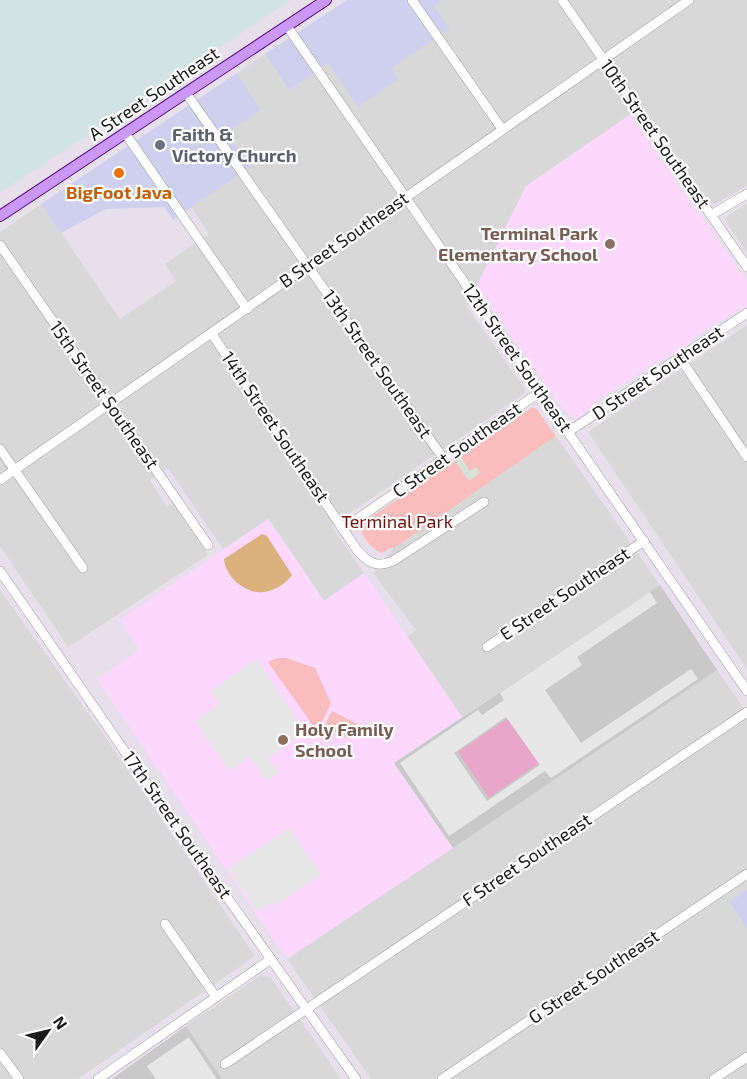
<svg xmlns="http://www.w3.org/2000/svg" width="747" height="1079" font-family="'Exo 2',sans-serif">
<rect width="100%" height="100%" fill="#e7e0ec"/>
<g fill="#d8d8d9">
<polygon points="442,0 747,0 747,186 715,204 708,201 643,106 526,186 467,307 525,389 524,394 331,526 364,573 324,601 269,519 223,549 168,468 150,480 167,507 174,503 208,555 68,647 0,546 0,232 41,204 120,319 176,281 165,264 209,234 191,207 249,167 227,133 261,110 237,73 265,54 289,90 328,63 399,78 392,68 449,29 434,6"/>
<polygon points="747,204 747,253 725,220 728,215"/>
<polygon points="747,325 747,669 588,432"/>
<polygon points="556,436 660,585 462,717 407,637 416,630 373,573 393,549"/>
<polygon points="0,590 104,735 255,956 78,1079 0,1079"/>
<polygon points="717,670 747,713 747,890 729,902 747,929 747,1079 371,1079 287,959"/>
<polygon points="261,975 271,978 341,1079 222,1079 186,1026"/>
</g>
<g fill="#cfd0ee">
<polygon points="347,0 442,0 434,6 450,29 392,68 399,79 358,107 328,63 289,90 265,54"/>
<polygon points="237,73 261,110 227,133 250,167 173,220 164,207 106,209 61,233 41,204"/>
<polygon points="747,890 747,929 729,902"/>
</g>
<polygon fill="#d2e3e5" points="0,0 291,0 0,193"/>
<g fill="#fcd7fe">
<polygon points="631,114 747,281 747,306 738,313 732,314 692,339 688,346 665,360 658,362 597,401 592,409 578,418 573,418 563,409 476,287 526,186"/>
<polygon points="268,519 324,601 364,573 462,717 394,763 453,848 287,959 97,679 140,650 120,620"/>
</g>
<g fill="#c9c9c9">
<polygon points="660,585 717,670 453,848 394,763"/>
<polygon points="186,1026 222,1079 112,1079"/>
</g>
<polygon fill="#e7a6ca" points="508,718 539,763 489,798 458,752"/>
<g fill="#f8bdbc">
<path d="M531 408H536L556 436 393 549 392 547 382 553C372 550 359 534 361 524Z"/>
<polygon points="278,658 286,658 315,668 331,703 322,722 314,727 268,662"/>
<polygon points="332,711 357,724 349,739 324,726"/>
</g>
<path fill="#dbb17e" d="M262 534 267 536 292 575C286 583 275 591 264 592 247 595 225 577 224 559Z"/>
<g fill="#e7e7e7" fill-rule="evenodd">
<path d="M650 592 657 603 577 657 582 665 545 690 581 743 691 669 698 679 551 778 545 771 449 836 400 763 478 710 482 715 504 700 500 693ZM506 717 540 765 487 801 454 753Z"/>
<polygon points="256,659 306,732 268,757 278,772 267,781 250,757 229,771 195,721 219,704 211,691"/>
<polygon points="289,828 321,874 275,906 272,902 258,912 228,869"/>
<polygon points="189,1037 217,1079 156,1079 147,1066"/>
</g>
<polygon fill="#d6e2d5" points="461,457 470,471 476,467 480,473 469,481 455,461"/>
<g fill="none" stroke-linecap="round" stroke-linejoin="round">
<defs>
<g id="minor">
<polyline points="412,0 502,129"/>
<polyline points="562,0 747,267"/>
<polyline points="287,26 747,691"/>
<polyline points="186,93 443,458"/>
<polyline points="125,133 247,309"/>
<polyline points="711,215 747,194"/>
<polyline points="0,245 208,545"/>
<path d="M212 334 357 550C368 563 377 568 393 561L484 502"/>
<polyline points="680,358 747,457"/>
<polyline points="568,432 747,313"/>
<polyline points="0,449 83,568"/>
<polyline points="0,480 689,0"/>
<polyline points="343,529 540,392"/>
<polyline points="0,571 168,814 356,1079"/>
<polyline points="487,647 644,541"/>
<polyline points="165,924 216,997"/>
<polyline points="0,1053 19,1079"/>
<polyline points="225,1064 747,712"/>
<polyline points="98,1079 271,959"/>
<polyline points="442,1079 747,874"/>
<polyline points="714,1079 747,1057"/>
</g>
<polyline id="major" points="0,216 326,0"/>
</defs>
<use href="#minor" stroke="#9c9c9c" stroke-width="10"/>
<use href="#major" stroke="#57038f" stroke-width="12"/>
<use href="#minor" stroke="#fff" stroke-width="9"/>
<use href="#major" stroke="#c998fa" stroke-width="10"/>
</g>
<circle fill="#6b7280" stroke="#fff" stroke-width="2" cx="160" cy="145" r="6"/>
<circle fill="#e8710a" stroke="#fff" stroke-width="2" cx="119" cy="173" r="6"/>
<g fill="#8d6e63" stroke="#fff" stroke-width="2">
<circle cx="610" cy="244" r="6"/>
<circle cx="283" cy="740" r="6"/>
</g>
<g text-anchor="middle" stroke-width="4.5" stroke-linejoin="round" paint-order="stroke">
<g font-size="18" fill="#1b1b1b" stroke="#fff">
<text transform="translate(154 94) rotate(-34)" y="6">A Street Southeast</text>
<text transform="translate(655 134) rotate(55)" y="6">10th Street Southeast</text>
<text transform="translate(344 240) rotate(-35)" y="6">B Street Southeast</text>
<text transform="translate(517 358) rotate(55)" y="6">12th Street Southeast</text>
<text transform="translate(377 364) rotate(55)" y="6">13th Street Southeast</text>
<text transform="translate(658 373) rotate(-34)" y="6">D Street Southeast</text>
<text transform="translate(104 395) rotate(55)" y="6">15th Street Southeast</text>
<text transform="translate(275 427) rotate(56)" y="6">14th Street Southeast</text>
<text transform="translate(457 450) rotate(-35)" y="6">C Street Southeast</text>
<text transform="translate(565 594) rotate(-34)" y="6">E Street Southeast</text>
<text transform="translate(177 825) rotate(55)" y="6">17th Street Southeast</text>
<text transform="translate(527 860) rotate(-34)" y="6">F Street Southeast</text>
<text transform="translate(594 977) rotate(-34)" y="6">G Street Southeast</text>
</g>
<g font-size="18" font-weight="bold" fill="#5b616d" stroke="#fff" text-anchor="start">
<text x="172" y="141">Faith &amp;<tspan x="172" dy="21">Victory Church</tspan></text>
</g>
<g font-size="18" font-weight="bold" fill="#c56008" stroke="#fff">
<text x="119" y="199">BigFoot Java</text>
</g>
<g font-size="18" font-weight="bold" fill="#785e54" stroke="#fff" text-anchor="end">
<text x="598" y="240">Terminal Park<tspan x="598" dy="21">Elementary School</tspan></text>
<text x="295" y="736" text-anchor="start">Holy Family<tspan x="295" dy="21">School</tspan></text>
</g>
<g font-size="18" fill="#750e0d" stroke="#fff">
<text x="397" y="528">Terminal Park</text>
</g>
</g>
<g transform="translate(48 1031) rotate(56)" stroke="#ffffff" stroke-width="4.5" paint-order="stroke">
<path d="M0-4.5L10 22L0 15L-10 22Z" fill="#1b1b1b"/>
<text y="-9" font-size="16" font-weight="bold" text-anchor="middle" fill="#1b1b1b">N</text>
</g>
</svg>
